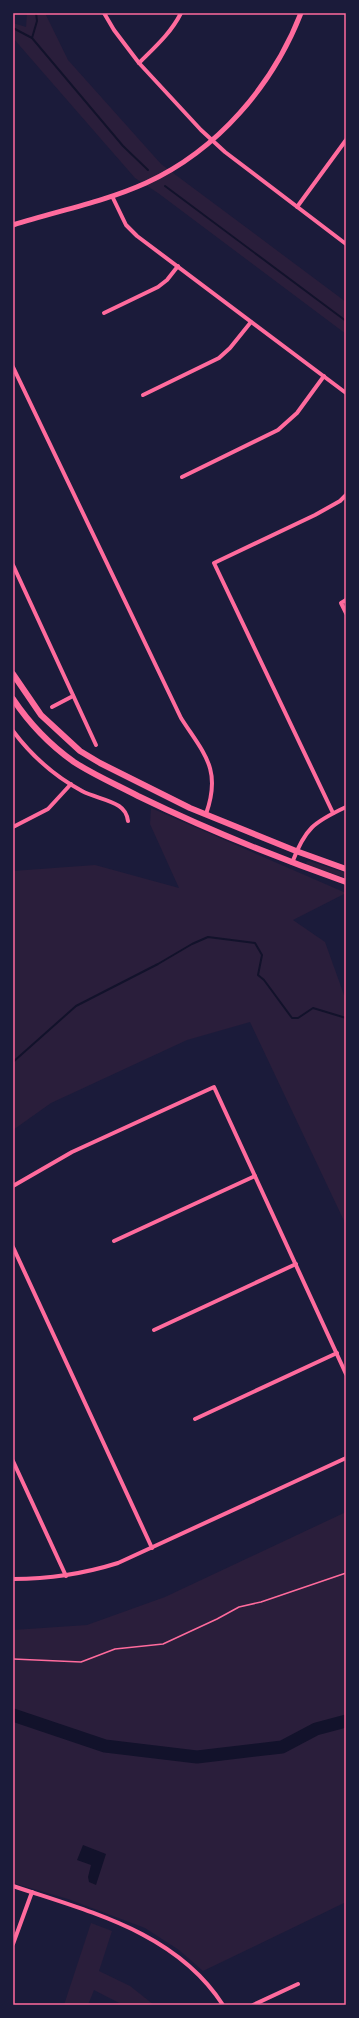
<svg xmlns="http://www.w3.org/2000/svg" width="359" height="2018" font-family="Arial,sans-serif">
<rect width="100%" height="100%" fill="#1b1b3a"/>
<g fill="#2a1e3b">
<polygon points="27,13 45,13 68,60 161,164 346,302 346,334 158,193 135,178 13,38 13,23 26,27"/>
<polygon points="151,808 346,893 293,920 325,942 344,995 346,997 346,1225 250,1022 187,1040 51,1103 13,1130 13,871 95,865 179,888 150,824"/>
<polygon points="309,861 346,873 346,878 307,865 306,862"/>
<polygon points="346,1512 346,1902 203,1971 179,1950 145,1928 68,1899 13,1883 13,1630 87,1625 165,1597"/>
<polygon points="91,1923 112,1931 99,1971 130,1986 154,2005 123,2005 94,1990 88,2005 64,2005"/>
</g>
<polygon fill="#12122b" points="83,1845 106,1854 96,1885 89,1882 88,1877 91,1865 77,1860"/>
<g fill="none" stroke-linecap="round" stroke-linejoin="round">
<g stroke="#12122b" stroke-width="2">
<polyline points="13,28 32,38 123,146 148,170"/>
<polyline points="32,38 37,21 36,13"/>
<polyline points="165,186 346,321"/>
<polyline points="13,1062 76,1006 158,964 192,944 208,937 255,943 262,955 258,975 264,980 292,1018 298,1018 313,1008 346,1018"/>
</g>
<polyline stroke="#12122b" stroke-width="13" points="13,1715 105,1746 197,1757 282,1747 316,1729 346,1721"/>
<polyline stroke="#ff6b9d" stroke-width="1.5" points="13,1659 81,1662 115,1649 163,1644 217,1619 239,1607 261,1602 346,1573"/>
<g stroke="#ff6b9d" stroke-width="4">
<polyline points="104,13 114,30 139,63 201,130 225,152 346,244"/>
<path d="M139 63C155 47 171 33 181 13"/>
<polyline points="112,196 126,225 137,236 346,393"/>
<polyline points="297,207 346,140"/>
<polyline points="104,313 158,287 167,280 178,266"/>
<path d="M13 367 181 718C204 754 222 769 206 814"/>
<polyline points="143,395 219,358 230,348 251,322"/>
<polyline points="182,477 278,430 297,413 324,376"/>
<polyline points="13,565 96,745"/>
<polyline points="346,600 341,603 346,613"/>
<polyline points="52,707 73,696"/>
<path d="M13 731C31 755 56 777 82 791 93 797 108 799 119 806 125 810 127 814 128 821"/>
<polyline points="333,813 214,563 315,515 340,501 346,495"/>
<polyline points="13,827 48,809 71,784"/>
<path d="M292 863C305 828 314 822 346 807"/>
<polyline points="13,1186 72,1152 214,1087 346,1374"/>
<polyline points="114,1241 255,1176"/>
<polyline points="13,1247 152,1548"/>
<polyline points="154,1330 296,1264"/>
<polyline points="195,1419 337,1353"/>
<polyline points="13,1461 66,1576"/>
<path d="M13 1579C49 1579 83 1574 118 1563L346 1458"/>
<path d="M13 1886C90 1912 176 1932 223 2005"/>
<polyline points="13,1944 32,1892"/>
<polyline points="253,2005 298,1984"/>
</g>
<path stroke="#ff6b9d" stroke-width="5" d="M13 225C57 211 104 202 146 183 218 150 273 85 301 13"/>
<g stroke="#ff6b9d" stroke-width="6">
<polyline points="13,674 41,715 80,751 100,763 190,808 296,851 346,869"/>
<path d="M13 699C29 723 50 745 74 762 94 775 117 785 138 796 206 829 275 857 346 882"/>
</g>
</g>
<rect width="359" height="2018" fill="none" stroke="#1b1b3a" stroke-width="28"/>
<rect x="14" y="14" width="331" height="1990" fill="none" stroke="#ff6b9d" stroke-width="1.5"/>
</svg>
